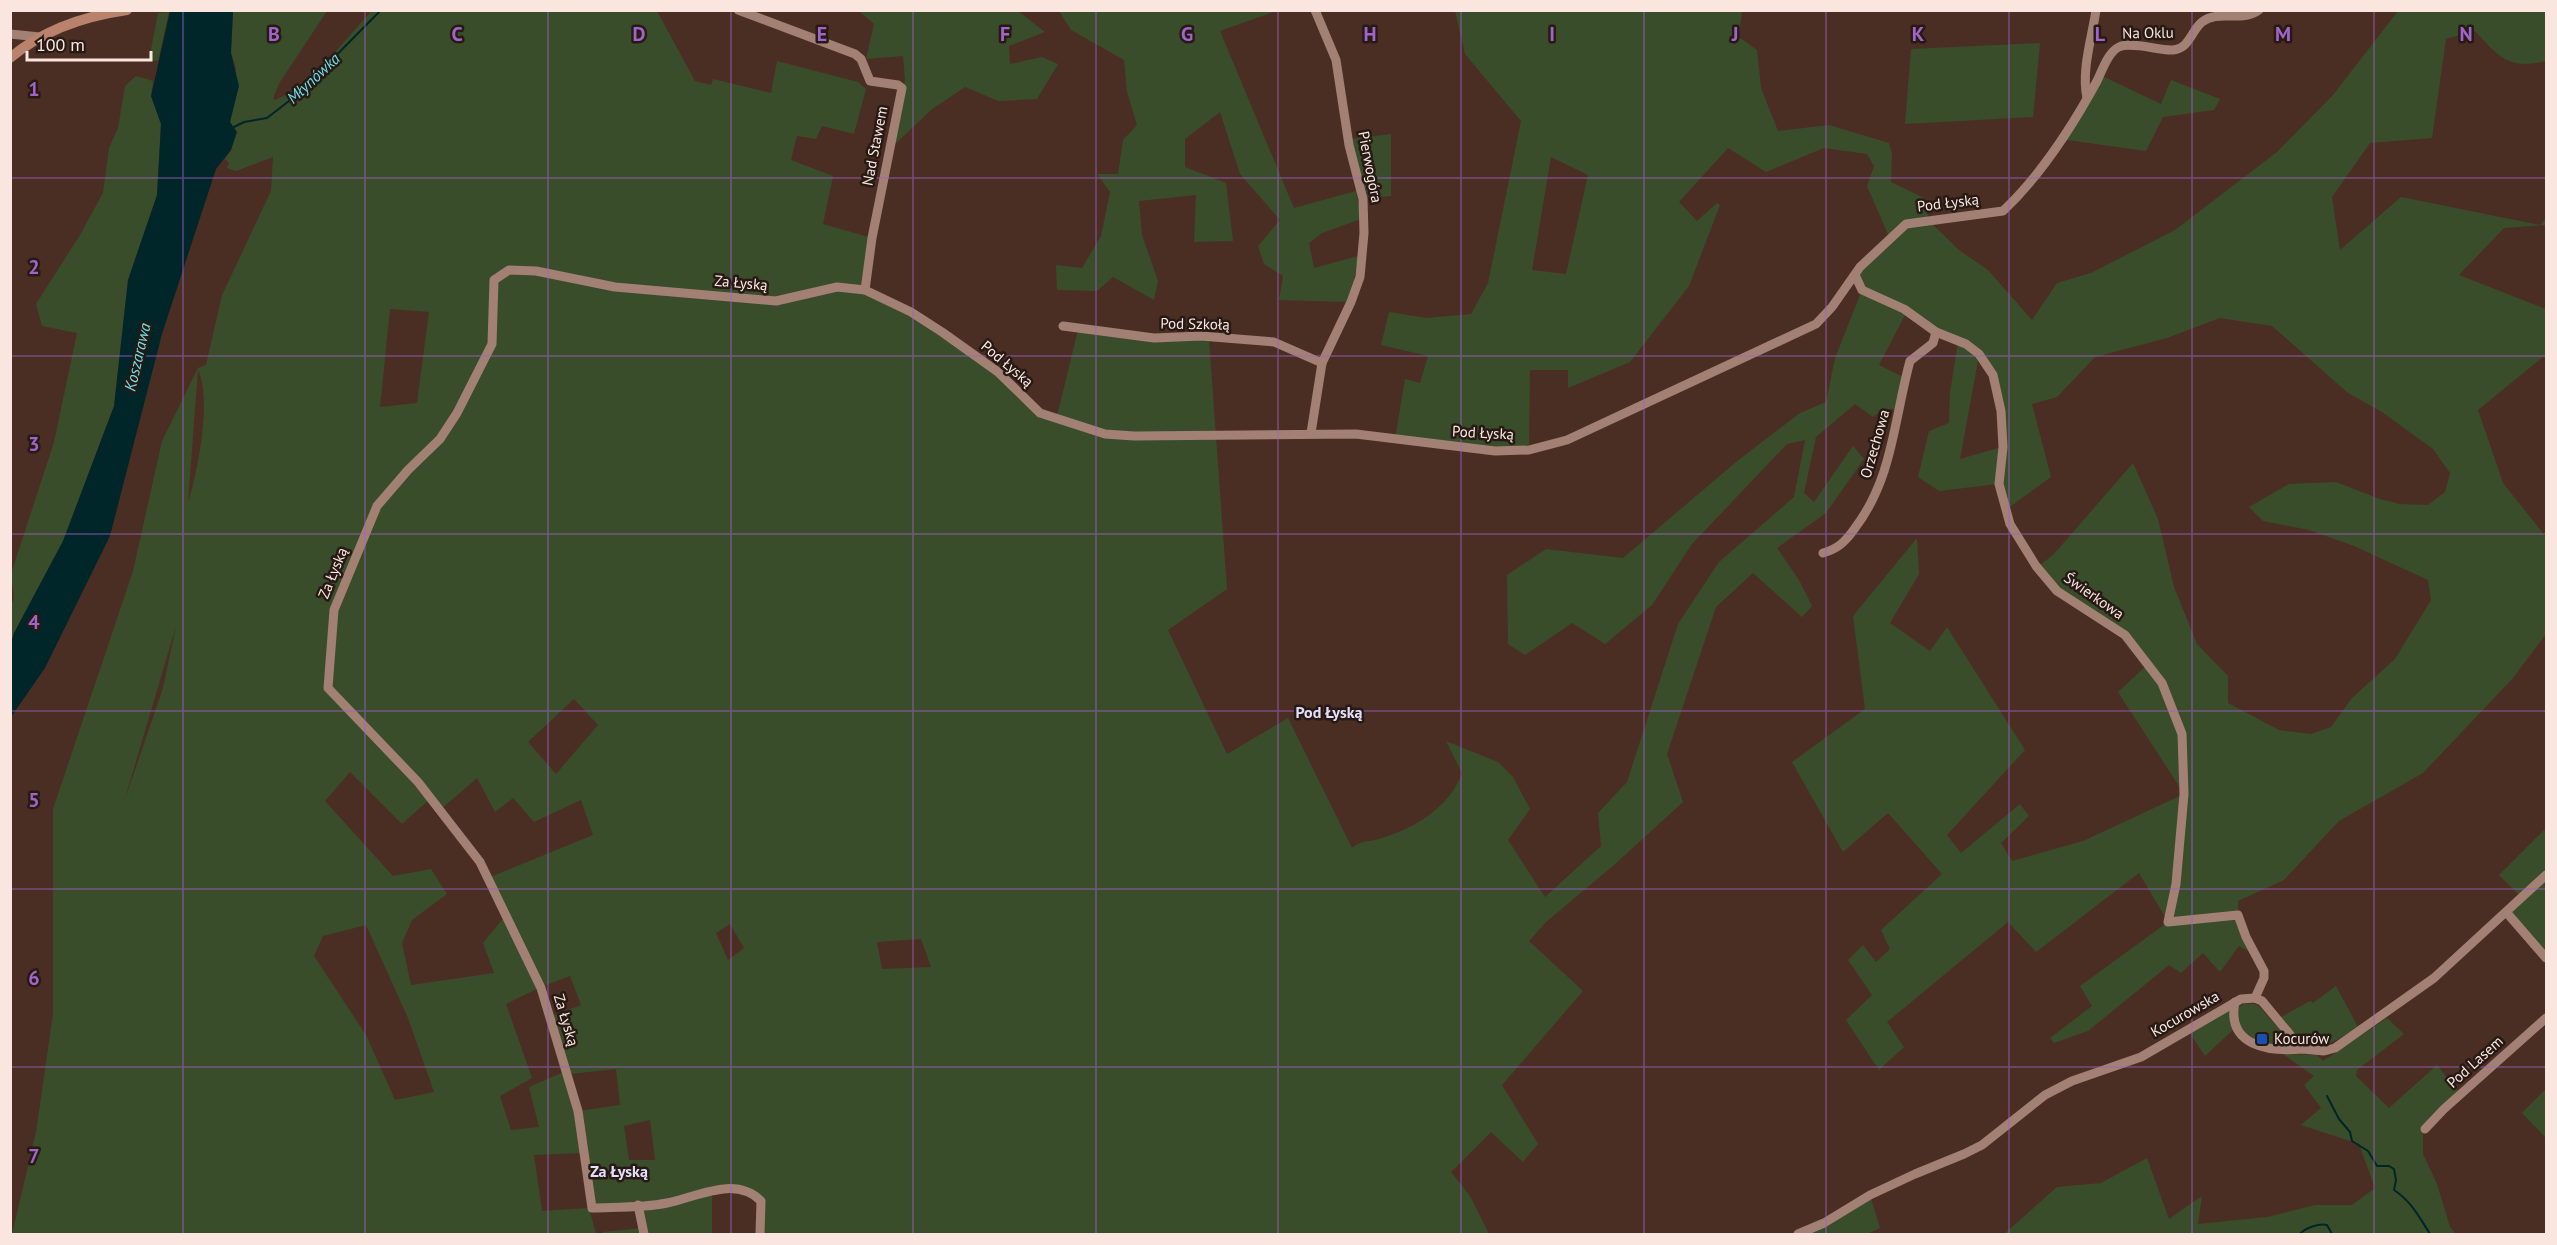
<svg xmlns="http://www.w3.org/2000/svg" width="2557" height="1245" font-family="'PT Sans',sans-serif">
<rect width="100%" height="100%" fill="#4b2e23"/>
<g fill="#394d2a" fill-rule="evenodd">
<path d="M372 10 657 11 695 81 711 85 713 79 771 93 777 61 858 82 866 89 854 134 822 126 816 139 797 136 791 160 833 176 823 224 872 238 865 290 911 312 998 372 1040 413 1057 416 1078 330 1054 325 1128 335 1209 339 1227 589 1168 630 1227 754 1288 718 1352 848C1360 840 1371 842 1382 838 1415 828 1450 807 1462 773L1446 741 1498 762 1513 777 1530 809 1508 840 1545 897 1601 846 1598 813 1627 782 1678 624 1719 562 1794 497 1805 440 1787 444 1692 544 1652 605 1605 644 1572 623 1525 655 1508 644 1507 575 1546 549 1623 558 1736 462 1800 413 1826 402 1835 358 1862 290 1855 275 1890 239 1867 186 1874 166 1867 154 1824 148 1766 172 1728 148 1679 202 1697 221 1717 203 1720 205 1689 286 1630 362 1568 388V370H1530L1529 450 1395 439 1405 379 1420 383 1428 356 1381 345 1389 312 1426 318 1471 314 1488 283 1521 121 1465 54 1455 11H1742L1739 37 1757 50 1761 88 1778 131 1829 125 1889 143 1892 154 1891 182 1924 198 1929 221 1959 250 1988 270 2032 320 2057 283 2091 273 2175 230 2277 152 2333 95 2398 11H2546V61C2508 70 2499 57 2475 31L2446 39 2432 138 2370 143 2332 197 2340 250 2401 197 2540 225 2546 218V225L2504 228 2459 275 2546 309V358L2543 357 2478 410 2503 483 2546 537V634L2513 678 2423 773 2339 821 2284 880 2238 901V915L2257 956 2239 946 2220 972 2203 953 2181 973 2169 965 2088 1031 2054 1043 2050 1038 2092 1006 2080 986 2168 922 2139 873 2036 952 2008 922 1887 1022 1904 1047 1879 1070 1846 1020 1872 995 1848 960 1863 945 1876 962 1890 949 1881 930 1942 874 1888 813 1843 852 1792 762 1865 709 1853 616 1917 538 1919 574 1890 623 1930 651 1947 627 2025 750 1947 835 1961 853 2020 804 2029 816 2001 843 2012 861 2083 841 2184 794 2118 692 2147 665 2125 635 2056 591 2039 566 2054 554 2133 463 2158 519 2174 587 2197 644 2228 676V703L2279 730 2311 734 2331 727 2352 698 2395 659 2431 600 2428 580 2354 546 2309 530 2263 521 2249 507 2289 484 2336 482 2380 499 2400 504 2428 505 2445 492 2450 473 2433 449 2382 412 2348 393 2272 326 2220 318 2167 338 2095 357 2057 397 2032 404 2051 477 2007 509 1998 484 1939 491 1918 477 1929 431 1949 423 1950 393 1958 341 1905 315 1879 365 1903 377 1898 409H1883L1873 417 1855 404 1816 437 1804 493 1814 502 1853 446 1864 459 1826 513 1777 548 1799 580 1812 606 1802 617 1753 573 1716 607 1667 754 1683 802 1614 865 1546 922 1529 941 1583 991 1502 1085 1538 1144 1523 1162 1491 1132 1451 1172 1470 1196 1489 1234H759L761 1201 755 1195 712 1191V1234H603V1232L643 1228 638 1205 592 1208 584 1153 534 1155 542 1211 589 1208 596 1234H12L36 1132 53 1014V809L133 571 162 441 198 368 206 365 222 295 271 191 273 157 236 171 227 168 229 163 225 159 231 150 230 122 236 68 231 53 233 11H327L280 82 273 98 275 100 295 90 322 64 324 65ZM1551 157 1588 175 1566 274 1532 270ZM390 309 429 312 417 403 380 407ZM1979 355 1993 375 2002 447 1960 459ZM198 370C212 398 198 472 188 502ZM176 626 163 688 124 802ZM574 699 598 725 556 774 528 742ZM350 772 402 824 431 798 440 810 477 778 495 812 513 798 534 822 581 800 593 835 488 878 506 915 483 943 494 973 411 985 402 943 412 920 447 894 431 869 393 876 325 801ZM730 924 744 948 728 960 716 933ZM366 925 408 1018 434 1092 395 1100 366 1035 314 956 323 936ZM921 939 931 967 882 969 877 942ZM570 976 581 1005 549 1017 570 1074 616 1069 620 1105 579 1111 566 1071 529 1087 539 1127 511 1130 500 1096 532 1078 506 1004 541 987ZM650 1120 655 1160H629L624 1126Z"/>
<polygon points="859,11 1018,11 1045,32 1009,46 1010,64 1042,57 1058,64 1037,99 998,101 965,87 931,110 890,149 905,80 903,56 866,59 874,24"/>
<polygon points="1059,11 1276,11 1220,31 1294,208 1356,191 1361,219 1322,233 1309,243 1314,268 1358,256 1354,282 1348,302 1279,300 1283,276 1264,264 1258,246 1280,220 1240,174 1220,112 1185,139 1185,167 1226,183 1233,241 1194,242 1196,195 1139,201 1142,235 1158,281 1154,300 1113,277 1097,291 1057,290 1056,265 1082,268 1101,236 1110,192 1097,174 1118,174 1123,140 1137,125 1127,92 1124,60 1071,30"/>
<polygon points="169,12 158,61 149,60 158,13"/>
<polygon points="2040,43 2033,117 1905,124 1911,49"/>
<polygon points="2100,75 2161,104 2171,80 2220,99 2214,110 2163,117 2146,151 2060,139"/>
<polygon points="136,76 153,81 151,96 161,124 157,195 128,280 114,406 63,541 14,633 11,646 11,606 14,598 11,574 54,442 77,333 42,326 36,304 80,235 103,193 109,148 118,128 125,86"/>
<polygon points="1391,134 1391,196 1368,198 1352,139"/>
<polygon points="2544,830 2546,833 2546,958 2507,913 2522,898 2499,875"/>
<path d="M2336 986 2358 1027C2320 1052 2310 1054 2281 1017L2310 1001 2313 1003Z"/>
<polygon points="2235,1002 2236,1027 2205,1056 2188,1030"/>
<path d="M2244 1004H2254L2259 1006 2293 1045C2269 1047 2246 1043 2237 1018L2239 1007Z"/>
<polygon points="2387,1018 2404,1034 2357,1070 2356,1076 2389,1108 2437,1065 2458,1091 2423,1127 2423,1154 2437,1184 2450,1227 2456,1234 2004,1234 2057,1187 2101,1183 2147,1158 2169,1219 2202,1196 2198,1224 2267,1217 2315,1205 2352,1205 2375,1188 2359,1144 2301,1125 2321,1108 2304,1085 2314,1076 2283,1054 2317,1055 2323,1061"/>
<polygon points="2546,1089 2546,1138 2522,1113"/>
<polygon points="1870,1195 1880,1228 1867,1234 1798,1234"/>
</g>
<polygon fill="#002629" points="170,11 233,11 231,53 239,86 230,122 237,132 231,150 216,169 162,334 110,536 45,668 11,717 10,646 14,633 63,541 114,406 128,280 157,195 161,124 151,96"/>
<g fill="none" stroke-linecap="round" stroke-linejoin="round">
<g stroke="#002629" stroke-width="2">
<polyline points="234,127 244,122 267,118 298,94 381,10"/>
<path d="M2327 1096 2339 1119 2350 1132 2352 1141 2368 1151 2377 1166H2389L2394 1169 2396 1180 2394 1190C2411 1201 2420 1218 2430 1234"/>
<polyline points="2256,1234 2261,1234"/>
<path d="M2300 1234C2305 1228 2319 1223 2327 1225L2332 1234"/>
</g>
<g stroke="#a28073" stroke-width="9">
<polyline points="738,10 855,54 861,59 870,81 898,85 902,88 872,238 865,290"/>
<polyline points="10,34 40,37"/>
<path d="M2087 98C2081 70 2092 38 2096 10"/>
<polyline points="1855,275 1862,290 1904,309 1936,332 1966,344 1979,354 1993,375 2001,411 2003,447 1999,484 2010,524 2036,566 2057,591 2125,635 2162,683 2182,734 2184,794 2176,884 2168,922 2238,915 2246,937 2264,971 2264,978 2255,998"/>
<polyline points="1063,326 1154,338 1201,336 1274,342 1322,363"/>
<polyline points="1311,433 1322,363 1351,302 1360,277 1364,233 1363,199 1349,145 1336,60 1315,10"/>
<path d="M1823 553C1838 549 1846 541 1855 528 1893 478 1894 419 1910 361L1933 343 1936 332"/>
<polyline points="2507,913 2546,958"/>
<path d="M2235 1002C2226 1046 2269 1052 2302 1049"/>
<polyline points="2425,1129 2444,1109 2546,1018"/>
<polyline points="638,1205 644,1234"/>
<path d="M760 1234 761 1201C735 1175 697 1197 667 1203 643 1208 616 1207 592 1208L578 1111 541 988 480 862 418 782 328 688 334 610 377 506 408 470 440 439 457 413 492 344 494 280 509 270 536 271 615 287 776 301 837 287 865 290 911 312 942 332 998 372 1040 413 1105 434 1134 436 1356 434 1495 451 1529 450 1567 440 1816 324 1832 307 1860 267 1906 224 2003 211C2041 175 2072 127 2097 81 2102 71 2108 52 2119 47 2132 41 2159 51 2173 50 2190 48 2191 31 2202 22 2218 9 2242 23 2259 10"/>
<polyline points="1798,1234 1824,1223 1870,1195 1915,1174 1964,1154 1982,1145 2045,1095 2072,1081 2141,1057 2241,999 2255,998 2262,1001 2302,1049 2324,1051 2335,1048 2434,978 2546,875"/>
</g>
<path stroke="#b8826c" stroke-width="10" d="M10 58C43 30 85 16 127 10"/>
</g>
<path fill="none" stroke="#a164c9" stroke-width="1.5" stroke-opacity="0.55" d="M183 10V1234M365 10V1234M548 10V1234M731 10V1234M913 10V1234M1096 10V1234M1278 10V1234M1461 10V1234M1644 10V1234M1826 10V1234M2009 10V1234M2192 10V1234M2374 10V1234M10 178H2546M10 356H2546M10 534H2546M10 711H2546M10 889H2546M10 1067H2546"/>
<rect fill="#1a4fb4" stroke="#271a15" stroke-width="2" x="2256" y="1033" width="12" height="12" rx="3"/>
<g text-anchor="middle" stroke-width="5" stroke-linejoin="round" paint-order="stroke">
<g font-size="15" fill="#fae6df" stroke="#271a15">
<text transform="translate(2148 33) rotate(-1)" y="5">Na Oklu</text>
<text transform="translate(875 146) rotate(-79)" y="5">Nad Stawem</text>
<text transform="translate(1370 167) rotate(79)" y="5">Pierwogóra</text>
<text transform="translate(1948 203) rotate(-7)" y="5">Pod Łyską</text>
<text transform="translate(741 283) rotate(5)" y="5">Za Łyską</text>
<text transform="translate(1195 324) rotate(1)" y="5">Pod Szkołą</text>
<text transform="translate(1007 364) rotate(40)" y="5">Pod Łyską</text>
<text transform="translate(1483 433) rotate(3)" y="5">Pod Łyską</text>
<text transform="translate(1875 444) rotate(-74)" y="5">Orzechowa</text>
<text transform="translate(333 573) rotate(-68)" y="5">Za Łyską</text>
<text transform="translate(2094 596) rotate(35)" y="5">Świerkowa</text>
<text transform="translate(2185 1014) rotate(-30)" y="5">Kocurowska</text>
<text transform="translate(566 1020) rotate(73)" y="5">Za Łyską</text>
<text transform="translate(2475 1062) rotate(-42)" y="5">Pod Lasem</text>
</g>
<g font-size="15" fill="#fae6df" stroke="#271a15" text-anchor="start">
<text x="2274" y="1044">Kocurów</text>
</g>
<g font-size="16" font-style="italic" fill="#6ddfe8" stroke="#271a15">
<text transform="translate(313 78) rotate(-43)" y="6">Młynówka</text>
<text transform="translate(137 357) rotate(-77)" y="6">Koszarawa</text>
</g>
<g font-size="16" font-weight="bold" fill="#e3defb" stroke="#271a15">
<text x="1329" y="718">Pod Łyską</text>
<text x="619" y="1177">Za Łyską</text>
</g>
</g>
<g font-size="20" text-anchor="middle" font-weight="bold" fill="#a164c9" stroke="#271a15" stroke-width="5" stroke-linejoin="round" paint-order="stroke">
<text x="274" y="41">B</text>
<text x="457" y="41">C</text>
<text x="639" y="41">D</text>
<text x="822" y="41">E</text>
<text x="1005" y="41">F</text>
<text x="1187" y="41">G</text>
<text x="1370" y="41">H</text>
<text x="1552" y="41">I</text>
<text x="1735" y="41">J</text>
<text x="1918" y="41">K</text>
<text x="2100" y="41">L</text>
<text x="2283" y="41">M</text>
<text x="2466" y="41">N</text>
<text x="34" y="96">1</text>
<text x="34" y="274">2</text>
<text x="34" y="451">3</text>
<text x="34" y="629">4</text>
<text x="34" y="807">5</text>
<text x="34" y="985">6</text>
<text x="34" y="1163">7</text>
</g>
<rect width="2557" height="1245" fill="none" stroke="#fae6df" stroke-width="24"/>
<path d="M27 51v9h124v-9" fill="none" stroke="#fae6df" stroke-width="3"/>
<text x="36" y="51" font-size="18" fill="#fae6df" stroke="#271a15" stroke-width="4.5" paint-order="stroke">100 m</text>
</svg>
